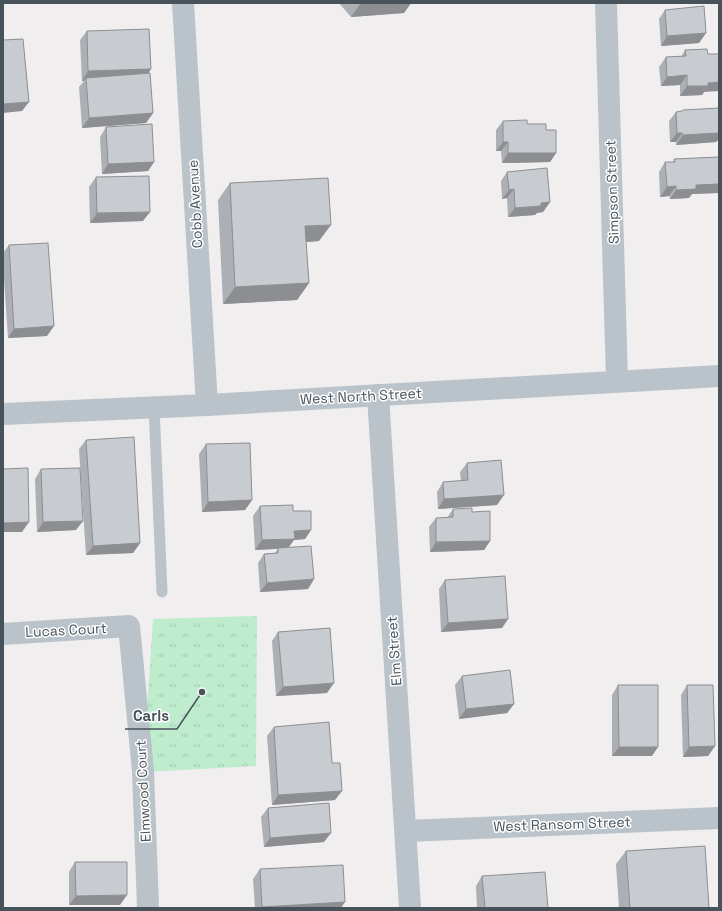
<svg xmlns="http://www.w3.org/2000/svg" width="722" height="911" font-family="'Space Grotesk',sans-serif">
<defs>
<pattern id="park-tufts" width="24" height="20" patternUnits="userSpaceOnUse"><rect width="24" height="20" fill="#beeccd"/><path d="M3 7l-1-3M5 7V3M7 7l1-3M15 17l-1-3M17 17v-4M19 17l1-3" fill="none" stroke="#a5ccb2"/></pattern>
</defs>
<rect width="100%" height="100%" fill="#f0eeee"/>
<polygon fill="url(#park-tufts)" points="257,616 256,766 143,772 153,619"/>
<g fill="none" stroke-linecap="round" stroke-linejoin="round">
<polyline stroke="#bac3ca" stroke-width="11" points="154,407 162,592"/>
<g stroke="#bac3ca" stroke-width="22">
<polyline points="183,3 207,405"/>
<polyline points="606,3 617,381"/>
<polyline points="378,395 410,908"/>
<polyline points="3,634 129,626 143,771 148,908"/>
<polyline points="406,831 719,818"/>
</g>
<polyline stroke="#bac3ca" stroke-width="22" points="3,414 207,405 719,376"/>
</g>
<g fill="#acafb3">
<polygon points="339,3 411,3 404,13 351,17"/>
<polygon points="665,10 706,33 699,43 661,46 659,19"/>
<polygon points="87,31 151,69 148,73 153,113 146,123 82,128 79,87 84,81 82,81 80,40"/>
<polygon points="685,50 704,92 702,95 680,96 680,85 661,86 659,67 666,57 681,57"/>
<polygon points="719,108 719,140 718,140 716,142 676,145 676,142 670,142 669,121 676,112"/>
<polygon points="503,121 527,124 546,130 556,153 550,162 502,163 501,151 496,151 496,130"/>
<polygon points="106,127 154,162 148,171 102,174 100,137"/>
<polygon points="719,157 719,192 718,193 692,194 689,198 670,199 669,196 660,197 659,172 665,162 673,162 674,159"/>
<polygon points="507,172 550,202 543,212 537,213 535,215 508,217 507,198 502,199 501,181"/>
<polygon points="96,177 143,221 90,223 89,187"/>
<polygon points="230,183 319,241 306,242 309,283 297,300 223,304 218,200"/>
<polygon points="9,245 47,336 8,338 3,265 3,253"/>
<polygon points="86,440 140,543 133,553 86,555 79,449"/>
<polygon points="206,444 252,500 245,510 202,512 199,454"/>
<polygon points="467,463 497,505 438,509 437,492 443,482 461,481 460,472"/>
<polygon points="41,469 76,530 37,532 35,479"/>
<polygon points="260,506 293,511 311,530 305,539 294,540 288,548 314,579 308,589 260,592 258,563 264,554 275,553 278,549 255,550 253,516"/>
<polygon points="453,509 472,512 490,541 484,550 430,552 429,527 436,518 447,518"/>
<polygon points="445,580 508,619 502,628 441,632 439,589"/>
<polygon points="278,632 327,693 276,696 272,641"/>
<polygon points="462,676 514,704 507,713 459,719 455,685"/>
<polygon points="618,685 652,756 612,756 612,695"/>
<polygon points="687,685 715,746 708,756 683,757 681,695"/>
<polygon points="274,727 332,763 335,800 272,805 267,736"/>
<polygon points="268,808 324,842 264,847 261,817"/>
<polygon points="626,851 709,908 619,908 616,864"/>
<polygon points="75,862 120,905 69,905 69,872"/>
<polygon points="260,869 341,908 255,908 253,879"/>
<polygon points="482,876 548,908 477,908 476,886"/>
</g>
<g fill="#8c8e92">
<polygon points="361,3 411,3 404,13 351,17"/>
<polygon points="706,33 699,43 661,46 667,36"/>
<polygon points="151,69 145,79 86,78 84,81 82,81 88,71"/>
<polygon points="687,75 680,85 661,86 667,77"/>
<polygon points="719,82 719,91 704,92 702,95 680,96 687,86 708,83"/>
<polygon points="29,102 22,111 3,113 3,104"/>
<polygon points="153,113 146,123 82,128 89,118"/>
<polygon points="677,133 682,133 676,142 670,142"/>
<polygon points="719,133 719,140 718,140 716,142 676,145 683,135"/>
<polygon points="503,142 508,142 501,151 496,151"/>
<polygon points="508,153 556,153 550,162 502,163"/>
<polygon points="154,162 148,171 102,174 108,164"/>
<polygon points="719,183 719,192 718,193 692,194 689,198 670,199 676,190 696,185"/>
<polygon points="676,186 669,196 660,197 667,187"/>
<polygon points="514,189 507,198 502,199 509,190"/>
<polygon points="550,202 543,212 537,213 535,215 508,217 515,208 541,203"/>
<polygon points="150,212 143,221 90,223 97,213"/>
<polygon points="331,225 319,241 294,243 305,226"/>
<polygon points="309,283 297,300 223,304 235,287"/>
<polygon points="54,326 47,336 8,338 14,329"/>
<polygon points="504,495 497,505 438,509 444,499"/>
<polygon points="252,500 245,510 202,512 208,502"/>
<polygon points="83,521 76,530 37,532 43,522"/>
<polygon points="29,522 22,532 3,532 3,523"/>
<polygon points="311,530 305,539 294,540 288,548 255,550 262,540 294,531"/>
<polygon points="490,541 484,550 430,552 436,542"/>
<polygon points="140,543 133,553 86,555 93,546"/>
<polygon points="314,579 308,589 260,592 267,583"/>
<polygon points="508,619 502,628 441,632 448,623"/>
<polygon points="334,683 327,693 276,696 283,687"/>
<polygon points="514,704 507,713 459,719 466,709"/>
<polygon points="715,746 708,756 683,757 689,747"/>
<polygon points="619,747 658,747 652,756 612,756"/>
<polygon points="342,791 335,800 272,805 278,795"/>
<polygon points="331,833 324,842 264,847 270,838"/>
<polygon points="127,895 120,905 69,905 76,896"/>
<polygon points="345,902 341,908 261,908 262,907"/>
</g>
<g fill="#c8cbd0" stroke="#8c8e92">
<polygon points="704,6 706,33 667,36 665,10"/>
<polygon points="149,29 151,69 88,71 87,31"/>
<polygon points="23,39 29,102 3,104 3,40"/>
<polygon points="707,49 708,54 719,54 719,82 708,83 708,86 687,86 687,75 667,77 666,57 686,56 685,50"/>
<polygon points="150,73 153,113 89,118 86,78"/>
<polygon points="719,108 719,133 683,135 682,133 677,133 676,112 682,111 683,110"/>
<polygon points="527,120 527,124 546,124 546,130 556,130 556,153 508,153 508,142 503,142 503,121"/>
<polygon points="152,124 154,162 108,164 106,127"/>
<polygon points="719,157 719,184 696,185 696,189 676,190 676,186 667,187 665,162 675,162 674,159"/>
<polygon points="547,168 550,202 541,203 541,206 515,208 514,189 509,190 507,172"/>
<polygon points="149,176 150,212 97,213 96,177"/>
<polygon points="328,178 331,225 305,226 309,283 235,287 230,183"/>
<polygon points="48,243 54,326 14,329 9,245"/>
<polygon points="134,437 140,543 93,546 86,440"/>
<polygon points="250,443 252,500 208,502 206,444"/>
<polygon points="501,460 504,495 444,499 443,482 468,480 467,463"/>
<polygon points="28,468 29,522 3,523 3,469"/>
<polygon points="80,468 83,521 43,522 41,469"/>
<polygon points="293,505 293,511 311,511 311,530 294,531 295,539 262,540 260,506"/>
<polygon points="472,508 472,512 490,511 490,541 436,542 436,518 453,517 453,509"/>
<polygon points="311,546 314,579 267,583 264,554 278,553 278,548"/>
<polygon points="505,576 508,619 448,623 445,580"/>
<polygon points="330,628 334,683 283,687 278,632"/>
<polygon points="510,670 514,704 466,709 462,676"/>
<polygon points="618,685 658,685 658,747 619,747"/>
<polygon points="687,685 713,685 715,746 689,747"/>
<polygon points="329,722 332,763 340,763 342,791 278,795 274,727"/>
<polygon points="329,803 331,833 270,838 268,808"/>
<polygon points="705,846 709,908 630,908 626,851"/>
<polygon points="75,862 127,862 127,895 76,896"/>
<polygon points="343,865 345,902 262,907 260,869"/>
<polygon points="545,872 548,908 485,908 482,876"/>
</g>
<g text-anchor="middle" stroke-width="3" stroke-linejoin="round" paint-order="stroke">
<g font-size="14" fill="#47525a" stroke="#fff">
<text transform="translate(612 192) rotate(-92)" y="5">Simpson Street</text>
<text transform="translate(195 204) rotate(-93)" y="5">Cobb Avenue</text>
<text transform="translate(361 396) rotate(-3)" y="5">West North Street</text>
<text transform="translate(66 630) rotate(-3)" y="5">Lucas Court</text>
<text transform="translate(394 651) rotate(-94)" y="5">Elm Street</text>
<text transform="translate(143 791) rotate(-93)" y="5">Elmwood Court</text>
<text transform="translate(562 824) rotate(-2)" y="5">West Ransom Street</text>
</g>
</g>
<path fill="none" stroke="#47525a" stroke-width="1.5" d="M202 692L177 729H125"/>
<circle fill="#47525a" stroke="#fff" stroke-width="1.5" cx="202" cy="692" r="4"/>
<g font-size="15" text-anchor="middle" font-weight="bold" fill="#47525a" stroke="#fff" stroke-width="3" stroke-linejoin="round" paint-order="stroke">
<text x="151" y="721">Carls</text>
</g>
<rect width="722" height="911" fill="none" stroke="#47525a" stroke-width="8"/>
</svg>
